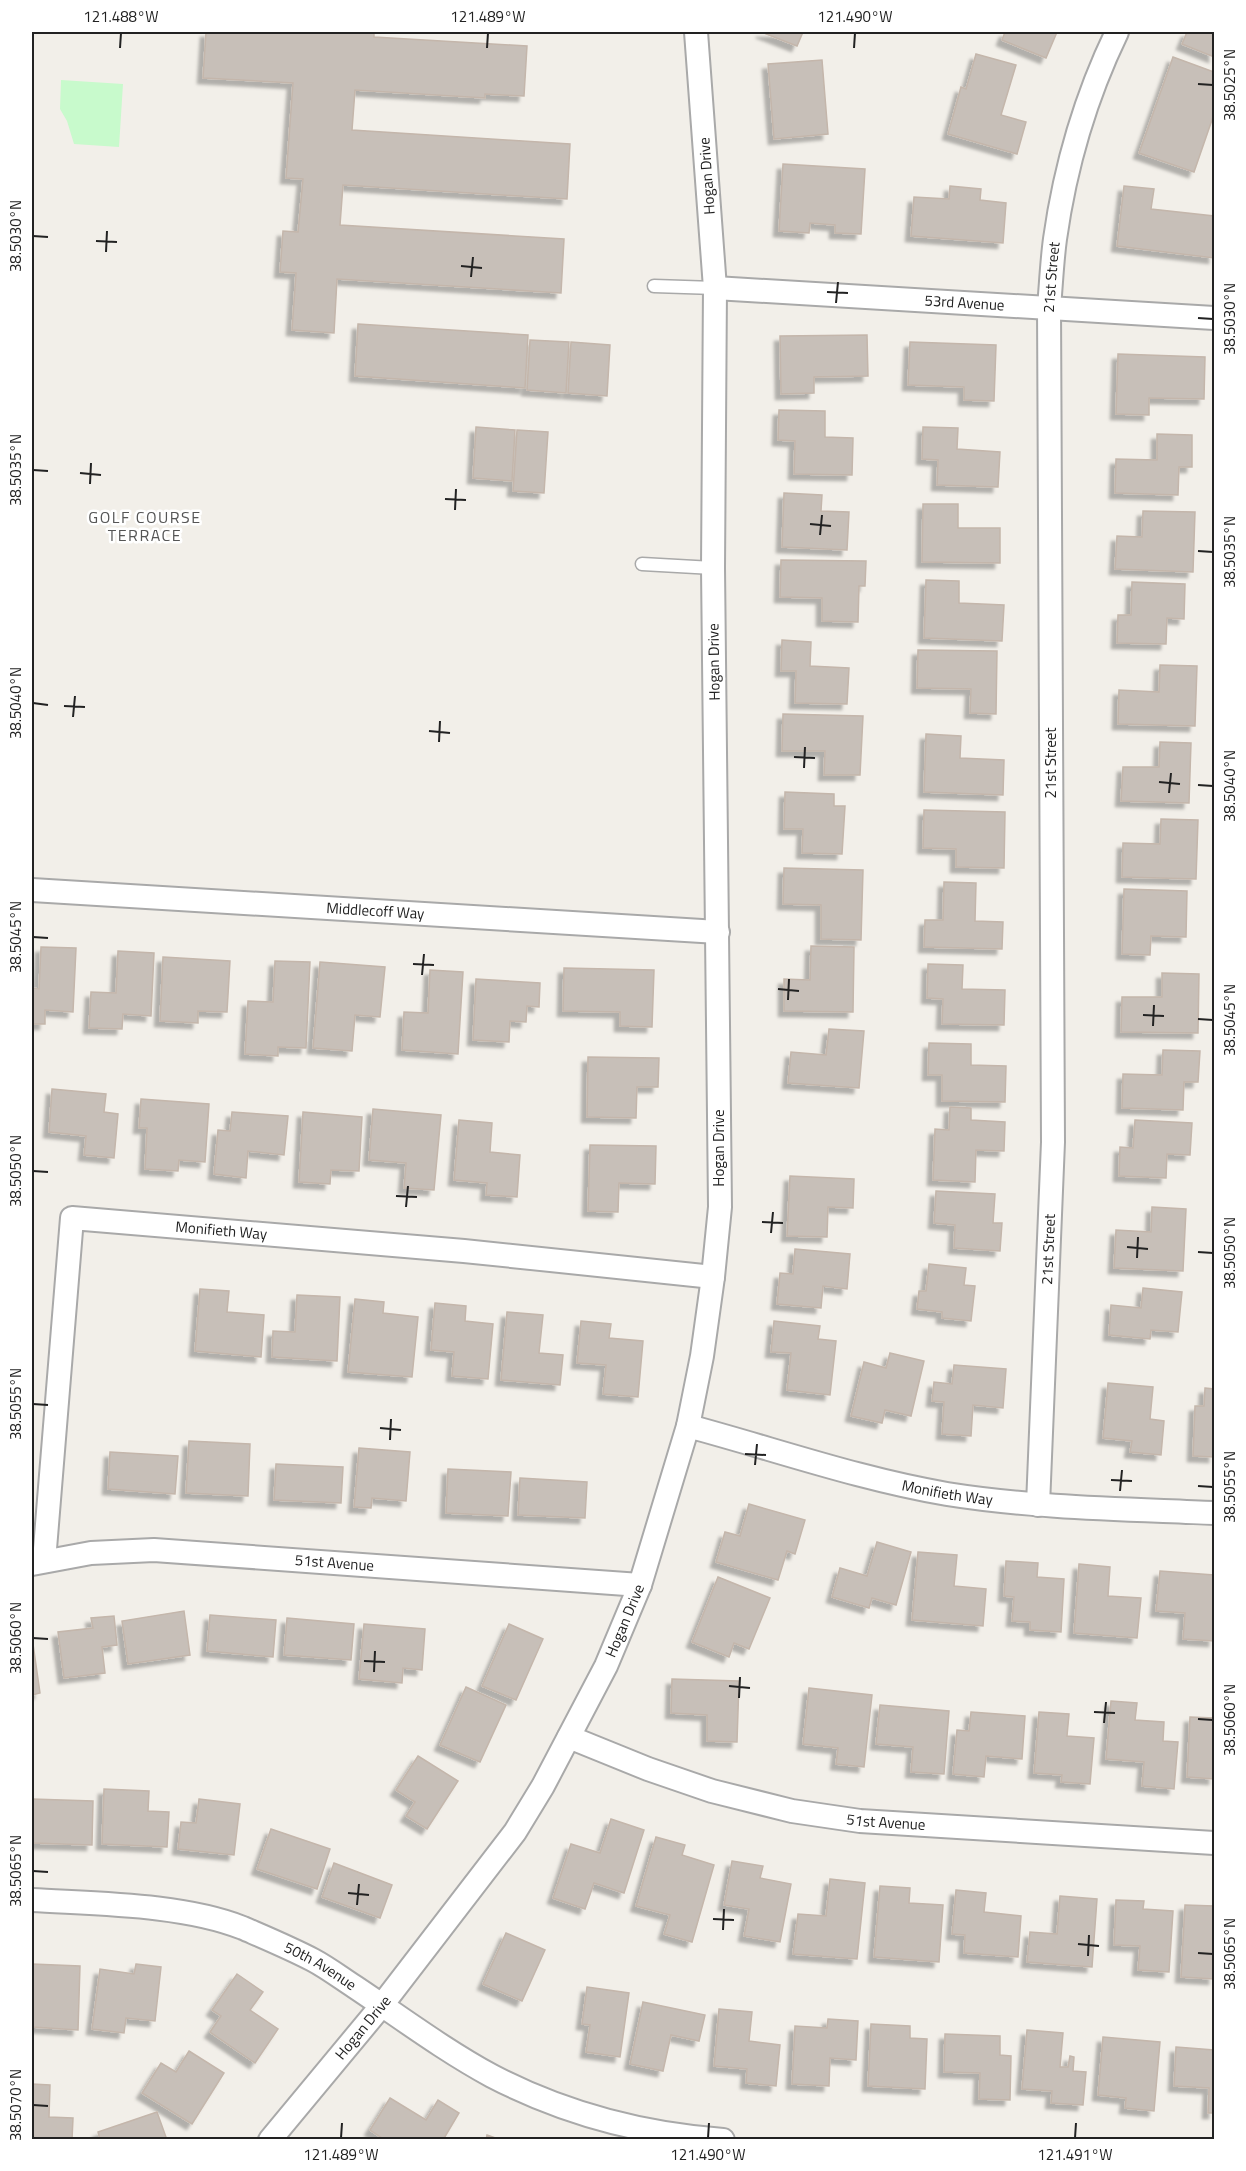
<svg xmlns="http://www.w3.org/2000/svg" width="1246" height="2171" font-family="'Titillium Web',sans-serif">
<defs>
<filter id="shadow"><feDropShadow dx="-5.5" dy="5.5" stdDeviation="1.5" flood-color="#0004"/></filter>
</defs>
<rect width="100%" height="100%" fill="#f2efe9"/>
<polygon fill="#c8facc" points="61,80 123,84 119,147 74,144 67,121 60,109"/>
<g fill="#c7bfb8" stroke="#c4b6ab" stroke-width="1.5" filter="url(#shadow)">
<polygon points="206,32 374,32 374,37 527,46 524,96 485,94 485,98 355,90 352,130 570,144 567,199 343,185 340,225 564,239 561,293 337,279 334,333 292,330 296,273 280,272 283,231 298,232 303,179 286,178 293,83 203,78"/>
<polygon points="761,32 803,32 797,46"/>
<polygon points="1005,32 1057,32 1046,58 1002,40"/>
<polygon points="1187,32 1214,32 1214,57 1182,44"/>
<polygon points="976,54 1016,65 1001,115 1026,122 1017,154 948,134 961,87 966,89"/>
<polygon points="1173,57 1214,72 1214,114 1194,172 1139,153"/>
<polygon points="822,60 828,134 774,139 768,64"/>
<polygon points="783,164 865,169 861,234 835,233 835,225 810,223 809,233 779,231"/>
<polygon points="950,186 981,189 980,200 1006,203 1003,243 911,236 914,197 949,199"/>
<polygon points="1124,186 1154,189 1151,209 1214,216 1214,258 1117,246"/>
<polygon points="358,324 528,335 525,388 355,376"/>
<polygon points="867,335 868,376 814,377 814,393 781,394 780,336"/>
<polygon points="530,340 569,342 566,393 527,390"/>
<polygon points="571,342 610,345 607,396 568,393"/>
<polygon points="910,342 996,345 994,401 964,400 964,387 908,385"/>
<polygon points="1118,354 1205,357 1204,399 1149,398 1149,415 1116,414"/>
<polygon points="779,410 825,411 825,437 853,438 852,475 794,474 795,441 778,440"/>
<polygon points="476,427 515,430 512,481 473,478"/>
<polygon points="923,427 958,428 957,449 1000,452 998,487 937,485 938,460 922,459"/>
<polygon points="517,430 548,432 544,493 513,491"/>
<polygon points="1157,434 1192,435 1192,467 1179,467 1178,495 1115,493 1116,459 1157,460"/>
<polygon points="784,493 822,495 821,511 849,512 847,550 782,547"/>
<polygon points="923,504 958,504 958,528 1000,528 1000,563 922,562"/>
<polygon points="1143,511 1195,512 1193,572 1115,569 1117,536 1142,537"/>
<polygon points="781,560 866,561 865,586 859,586 858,622 822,621 822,598 780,597"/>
<polygon points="926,580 959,581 959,603 1004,605 1002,641 924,638"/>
<polygon points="1132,582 1185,584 1184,619 1167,618 1166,644 1117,643 1118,615 1131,615"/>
<polygon points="782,640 811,642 810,666 849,668 847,704 795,703 796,671 781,671"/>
<polygon points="918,650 997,651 996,714 970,713 971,689 917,688"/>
<polygon points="1160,665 1197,666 1195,726 1118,724 1119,690 1159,692"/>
<polygon points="783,714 863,716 860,775 824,775 825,751 782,751"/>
<polygon points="926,734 961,736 960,758 1004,760 1003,795 924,792"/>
<polygon points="1160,742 1191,743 1189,803 1121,801 1123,767 1159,767"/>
<polygon points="785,792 834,794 834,806 845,806 842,854 802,853 803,829 784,829"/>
<polygon points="924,810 1005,812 1004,868 956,867 956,849 923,848"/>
<polygon points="1161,819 1198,820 1196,879 1122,877 1123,843 1160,844"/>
<polygon points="784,868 863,870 861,940 821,939 821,905 783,904"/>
<polygon points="944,882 976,883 975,921 1003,922 1002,949 924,947 925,920 943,920"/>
<polygon points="1124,889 1187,891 1186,937 1151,936 1150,955 1122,954"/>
<polygon points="811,946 854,947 853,1012 784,1011 784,979 810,980"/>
<polygon points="41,947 76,948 73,1012 45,1010 45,1024 32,1024 32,988 39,989"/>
<polygon points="118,951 154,953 151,1016 123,1014 122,1029 89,1028 91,992 116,993"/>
<polygon points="163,957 230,961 227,1012 198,1011 198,1023 160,1021"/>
<polygon points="275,961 310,962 306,1048 278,1047 278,1056 245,1054 248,1001 273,1002"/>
<polygon points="320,962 385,967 380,1017 355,1015 352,1051 313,1048"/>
<polygon points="928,964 963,965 962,989 1005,990 1004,1025 942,1024 943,999 927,998"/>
<polygon points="564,968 654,970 652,1027 620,1026 620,1012 563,1011"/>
<polygon points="430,970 463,972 458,1054 402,1050 404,1012 428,1013"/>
<polygon points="1162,973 1199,974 1198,1033 1121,1032 1122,997 1162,997"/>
<polygon points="476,979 540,983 539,1007 527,1006 526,1022 510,1021 509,1042 473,1040"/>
<polygon points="829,1029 864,1031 859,1088 788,1083 791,1052 826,1055"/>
<polygon points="929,1043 971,1044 971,1065 1006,1066 1005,1102 942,1101 942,1075 928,1075"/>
<polygon points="1163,1050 1200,1051 1198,1082 1184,1082 1183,1110 1122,1108 1123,1074 1162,1075"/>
<polygon points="588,1057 659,1058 658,1087 637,1087 636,1118 587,1117"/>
<polygon points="52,1089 106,1094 104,1112 118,1114 114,1158 84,1155 86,1136 49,1132"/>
<polygon points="141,1099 209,1104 205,1162 179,1160 178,1171 145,1169 147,1128 139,1128"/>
<polygon points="950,1107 971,1108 971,1120 1005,1122 1004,1151 976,1150 975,1182 933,1180 935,1129 949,1130"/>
<polygon points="373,1109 441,1115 434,1190 404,1188 406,1163 369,1160"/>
<polygon points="232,1112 288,1116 284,1155 248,1151 246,1178 214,1174 218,1130 230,1131"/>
<polygon points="303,1112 362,1117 359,1171 331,1170 330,1184 299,1182"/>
<polygon points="459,1120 492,1123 490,1152 520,1155 517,1197 486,1195 487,1183 454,1180"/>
<polygon points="1135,1120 1192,1123 1190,1155 1167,1154 1166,1178 1119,1176 1120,1147 1133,1148"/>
<polygon points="590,1145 656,1146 655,1184 619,1183 618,1212 588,1211"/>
<polygon points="790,1176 854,1179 853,1208 828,1207 827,1237 787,1236"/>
<polygon points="936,1191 995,1194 993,1223 1002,1223 1000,1251 954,1248 955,1225 934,1223"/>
<polygon points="1152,1207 1186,1209 1183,1271 1114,1268 1116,1230 1151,1232"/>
<polygon points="795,1249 850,1254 847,1289 823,1286 821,1308 777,1304 780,1273 793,1274"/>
<polygon points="929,1264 966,1268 964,1285 975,1286 971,1321 942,1318 942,1312 917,1309 919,1291 926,1291"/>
<polygon points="1143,1288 1182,1292 1178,1332 1151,1330 1150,1339 1109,1335 1111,1305 1141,1308"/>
<polygon points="200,1289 229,1291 227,1312 264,1315 261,1357 195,1351"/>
<polygon points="297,1295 340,1297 337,1361 272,1357 273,1331 295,1332"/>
<polygon points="355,1299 384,1302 383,1313 418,1317 412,1377 348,1372"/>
<polygon points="435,1303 466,1306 465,1321 493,1324 488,1379 452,1376 454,1352 431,1350"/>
<polygon points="507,1312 543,1315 539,1353 563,1355 560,1385 501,1380"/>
<polygon points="581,1321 611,1324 609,1338 643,1341 638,1397 603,1394 606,1365 577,1363"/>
<polygon points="774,1321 820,1326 818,1339 836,1341 830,1395 787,1390 791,1353 771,1352"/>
<polygon points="890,1353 924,1361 911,1416 885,1410 882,1423 851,1416 864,1362 886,1368"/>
<polygon points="954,1365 1006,1369 1003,1408 973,1405 971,1436 942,1434 944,1402 932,1401 934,1382 952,1384"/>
<polygon points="1108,1383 1153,1387 1150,1419 1164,1421 1161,1455 1130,1452 1132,1441 1103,1438"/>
<polygon points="1205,1388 1214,1389 1214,1457 1193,1456 1195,1406 1204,1406"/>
<polygon points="189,1441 250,1444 248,1496 186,1493"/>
<polygon points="359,1448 410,1452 406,1501 372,1498 371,1508 354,1507"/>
<polygon points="110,1452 178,1456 175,1494 108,1489"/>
<polygon points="276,1464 343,1467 341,1503 274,1500"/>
<polygon points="448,1469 511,1472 508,1516 446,1513"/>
<polygon points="520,1478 587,1482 585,1518 518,1515"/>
<polygon points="749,1504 805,1520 795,1554 787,1551 778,1580 716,1562 725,1532 740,1536"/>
<polygon points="877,1542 911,1552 896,1605 872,1598 869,1608 832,1597 840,1568 867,1576"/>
<polygon points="918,1552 957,1555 954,1586 986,1589 983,1626 912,1620"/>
<polygon points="1006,1561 1038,1563 1037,1577 1064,1579 1061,1632 1030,1630 1030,1622 1012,1621 1014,1597 1004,1596"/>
<polygon points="1079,1564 1110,1567 1108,1596 1141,1598 1137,1638 1074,1633"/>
<polygon points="1160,1571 1214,1575 1214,1641 1183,1639 1185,1613 1156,1611"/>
<polygon points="718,1577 770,1598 749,1649 734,1643 729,1657 692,1642"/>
<polygon points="184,1611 190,1655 128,1664 122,1621"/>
<polygon points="210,1615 276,1620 273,1657 207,1651"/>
<polygon points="114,1616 117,1645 102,1647 105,1673 64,1678 58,1632 93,1628 91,1618"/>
<polygon points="287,1618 354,1624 351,1660 284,1655"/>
<polygon points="364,1624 425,1629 422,1670 403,1668 402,1683 359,1679"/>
<polygon points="509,1624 543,1639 516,1700 482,1686"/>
<polygon points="32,1637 40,1693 32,1695"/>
<polygon points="672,1679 739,1681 737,1742 707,1741 707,1715 671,1713"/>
<polygon points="466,1687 506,1705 480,1762 440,1745"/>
<polygon points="809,1688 872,1695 864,1767 836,1764 838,1748 803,1744"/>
<polygon points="1111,1701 1137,1703 1135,1720 1164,1722 1163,1741 1178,1742 1174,1789 1142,1786 1144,1762 1106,1759"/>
<polygon points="880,1705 949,1711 944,1774 911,1772 913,1747 876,1744"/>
<polygon points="971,1712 1025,1716 1022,1759 986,1756 984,1777 953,1774 957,1730 969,1731"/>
<polygon points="1039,1712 1069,1714 1067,1736 1094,1738 1090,1784 1061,1782 1062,1775 1034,1773"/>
<polygon points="1190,1717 1214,1718 1214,1779 1187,1777"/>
<polygon points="418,1756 458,1781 427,1829 406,1816 415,1802 396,1790"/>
<polygon points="104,1789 149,1791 148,1811 169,1812 167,1847 102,1844"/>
<polygon points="32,1799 93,1801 92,1845 32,1843"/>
<polygon points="199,1799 240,1804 234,1855 178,1849 181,1822 196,1823"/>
<polygon points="611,1819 644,1830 624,1893 594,1883 585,1909 553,1898 571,1844 600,1853"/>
<polygon points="271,1829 330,1849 317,1889 257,1869"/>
<polygon points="656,1837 685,1845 682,1855 714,1865 692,1942 664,1934 670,1915 636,1906"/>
<polygon points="732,1861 763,1866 760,1878 791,1884 780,1942 744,1936 749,1909 724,1905"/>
<polygon points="334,1863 392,1885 380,1918 322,1897"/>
<polygon points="830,1879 865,1883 857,1959 793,1954 798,1914 826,1916"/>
<polygon points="880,1886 910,1888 909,1903 943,1905 939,1962 874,1957"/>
<polygon points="956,1890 986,1893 984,1912 1021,1916 1018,1957 964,1953 965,1935 952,1934"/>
<polygon points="1060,1896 1097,1899 1092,1967 1027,1962 1030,1932 1057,1934"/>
<polygon points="1116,1900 1144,1901 1143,1909 1173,1911 1169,1972 1138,1970 1140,1946 1114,1945"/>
<polygon points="1185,1905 1214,1906 1214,1979 1181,1977"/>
<polygon points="506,1933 545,1950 522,2001 483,1984"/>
<polygon points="32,1964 80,1966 78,2030 32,2027"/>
<polygon points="136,1964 161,1967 155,2021 126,2018 124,2033 92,2029 100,1969 134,1974"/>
<polygon points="237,1974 263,1992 250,2010 278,2029 255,2063 210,2032 221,2016 212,2010"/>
<polygon points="587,1987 629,1993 620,2057 586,2052 590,2025 582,2024"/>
<polygon points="643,2002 705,2015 699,2041 671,2035 663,2071 630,2064"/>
<polygon points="719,2009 752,2012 749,2041 780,2045 776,2086 746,2083 747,2069 714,2066"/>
<polygon points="828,2019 858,2021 856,2060 830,2058 829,2086 792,2084 795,2026 827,2028"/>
<polygon points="871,2024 910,2026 910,2038 927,2039 925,2089 868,2086"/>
<polygon points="1027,2030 1063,2033 1060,2067 1068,2067 1070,2056 1074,2057 1073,2071 1086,2072 1083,2105 1051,2103 1052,2091 1022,2089"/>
<polygon points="945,2034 1000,2036 1000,2055 1011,2056 1010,2100 979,2099 980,2073 944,2072"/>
<polygon points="1103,2037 1160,2042 1154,2111 1125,2108 1126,2098 1098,2095"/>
<polygon points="1176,2047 1214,2050 1214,2113 1208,2113 1209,2088 1174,2086"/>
<polygon points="189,2051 224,2073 192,2124 142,2093 161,2063 176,2072"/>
<polygon points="32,2084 50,2085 49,2117 73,2118 72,2140 32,2140"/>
<polygon points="390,2098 426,2120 438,2100 459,2113 443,2140 385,2140 370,2130"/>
<polygon points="157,2112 167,2140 100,2140 98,2132"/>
<polygon points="487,2135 501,2140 486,2140"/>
</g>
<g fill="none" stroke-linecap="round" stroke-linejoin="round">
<defs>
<g id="service">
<polyline points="654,286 715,288"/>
<polyline points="642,564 713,568"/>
</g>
<g id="minor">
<path id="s1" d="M715 288 1214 318"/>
<path id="s2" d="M32 890 718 932"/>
<path id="s3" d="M688 1426C774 1449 859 1479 947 1494 1035 1508 1125 1509 1214 1513"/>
<path id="s4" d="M1038 1505 1053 1142 1049 307C1051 285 1052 261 1055 239 1065 168 1086 96 1117 32"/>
<path id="s5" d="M44 1561 72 1218 464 1251 713 1277"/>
<path id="s6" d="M32 1564 91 1553 154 1550 640 1585"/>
<path id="s7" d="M569 1737 648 1769 712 1791 792 1811 860 1821 1214 1843"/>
<path id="s8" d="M32 1900C96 1904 183 1904 243 1928 266 1938 290 1948 313 1960 328 1968 341 1978 355 1987 400 2017 444 2050 492 2076 563 2113 643 2134 723 2140"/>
<path id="s9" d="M270 2140 382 2005 515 1832 543 1786 606 1666 640 1585 688 1426 702 1356 713 1277 720 1207 713 568 715 288 696 32"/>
</g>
</defs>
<use href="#service" stroke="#a9a9a9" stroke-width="15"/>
<use href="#minor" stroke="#a9a9a9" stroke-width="26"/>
<use href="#service" stroke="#fff" stroke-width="12"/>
<use href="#minor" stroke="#fff" stroke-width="22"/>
</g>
<path fill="none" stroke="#222" stroke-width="2" d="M120 48 121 33M487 48 488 33M854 48 855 33M1198 84 1213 85M33 236 48 237M96 241 117 242M106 252 107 231M461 266 482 268M471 277 473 257M827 292 848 293M836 303 838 282M1198 318 1213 319M33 470 48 471M80 473 101 475M90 484 91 463M445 499 466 500M455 510 456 489M810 524 831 526M820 535 822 515M1198 551 1213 552M33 703 48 705M64 706 85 707M73 717 75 696M429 731 450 733M439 742 440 721M794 757 815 758M804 768 805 747M1159 782 1180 784M1198 785 1213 786M1169 793 1171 773M33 937 48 938M413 964 434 965M422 975 424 954M778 989 799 991M788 1000 789 979M1143 1015 1164 1016M1198 1019 1213 1020M1153 1026 1154 1005M33 1171 48 1172M396 1196 417 1197M406 1207 408 1186M762 1222 783 1223M771 1233 773 1212M1127 1247 1148 1249M1198 1252 1213 1253M1137 1258 1138 1237M33 1404 48 1405M380 1428 401 1430M390 1440 391 1419M745 1454 766 1455M755 1465 757 1444M1111 1480 1132 1481M1198 1486 1213 1487M1120 1491 1122 1470M33 1638 48 1639M364 1661 385 1662M374 1672 375 1651M729 1686 750 1688M739 1698 740 1677M1094 1712 1115 1713M1198 1719 1213 1720M1104 1723 1106 1702M33 1871 48 1872M348 1893 369 1895M357 1905 359 1884M713 1919 734 1920M723 1930 724 1909M1078 1944 1099 1946M1198 1953 1213 1954M1088 1956 1089 1935M33 2105 48 2106M341 2138 342 2123M708 2138 709 2123M1075 2138 1076 2123"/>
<g text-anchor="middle" stroke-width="5" stroke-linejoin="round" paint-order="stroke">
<g font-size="15" fill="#222" stroke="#fff">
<text transform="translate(707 176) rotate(-94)" y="5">Hogan Drive</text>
<text dy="5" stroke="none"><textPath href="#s4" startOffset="1228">21st Street</textPath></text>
<text dy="5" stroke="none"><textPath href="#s1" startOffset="250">53rd Avenue</textPath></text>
<text transform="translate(714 662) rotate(-91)" y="5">Hogan Drive</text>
<text transform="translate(1051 763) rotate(-90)" y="5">21st Street</text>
<text dy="5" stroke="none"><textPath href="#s2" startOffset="344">Middlecoff Way</textPath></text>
<text transform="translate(719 1148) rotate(-90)" y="5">Hogan Drive</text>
<text dy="5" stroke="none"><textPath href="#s5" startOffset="494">Monifieth Way</textPath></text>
<text dy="5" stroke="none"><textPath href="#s4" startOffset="256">21st Street</textPath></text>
<text dy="5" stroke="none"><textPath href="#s3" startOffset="268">Monifieth Way</textPath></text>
<text dy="5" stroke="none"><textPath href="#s6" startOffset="304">51st Avenue</textPath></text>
<text dy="5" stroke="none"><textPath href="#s9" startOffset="632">Hogan Drive</textPath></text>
<text dy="5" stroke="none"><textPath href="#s7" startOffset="330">51st Avenue</textPath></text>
<text dy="5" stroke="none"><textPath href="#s8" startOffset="300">50th Avenue</textPath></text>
<text dy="5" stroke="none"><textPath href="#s9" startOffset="146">Hogan Drive</textPath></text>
</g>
<g font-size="16" letter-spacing="1.5" fill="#555" stroke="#fff">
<text x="145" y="523">GOLF COURSE<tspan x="145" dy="18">TERRACE</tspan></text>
</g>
</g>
<rect width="1246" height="2171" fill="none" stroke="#ffffff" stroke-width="66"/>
<rect x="33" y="33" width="1180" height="2105" fill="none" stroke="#222" stroke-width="2"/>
<g font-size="15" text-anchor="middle" fill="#222">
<text x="121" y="22">121.488°W</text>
<text x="488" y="22">121.489°W</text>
<text x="855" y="22">121.490°W</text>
<text transform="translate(1230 85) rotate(-90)" y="5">38.5025°N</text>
<text transform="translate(16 236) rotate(-90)" y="5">38.5030°N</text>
<text transform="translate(1230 319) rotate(-90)" y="5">38.5030°N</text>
<text transform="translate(16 470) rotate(-90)" y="5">38.5035°N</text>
<text transform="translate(1230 552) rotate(-90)" y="5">38.5035°N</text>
<text transform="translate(16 703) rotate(-90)" y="5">38.5040°N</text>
<text transform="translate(1230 786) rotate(-90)" y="5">38.5040°N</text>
<text transform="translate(16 937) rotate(-90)" y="5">38.5045°N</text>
<text transform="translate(1230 1020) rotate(-90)" y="5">38.5045°N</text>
<text transform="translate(16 1171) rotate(-90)" y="5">38.5050°N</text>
<text transform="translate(1230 1253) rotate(-90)" y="5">38.5050°N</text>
<text transform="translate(16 1404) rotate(-90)" y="5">38.5055°N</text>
<text transform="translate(1230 1487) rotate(-90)" y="5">38.5055°N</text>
<text transform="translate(16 1638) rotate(-90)" y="5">38.5060°N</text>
<text transform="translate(1230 1720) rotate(-90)" y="5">38.5060°N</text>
<text transform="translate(16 1871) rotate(-90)" y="5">38.5065°N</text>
<text transform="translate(1230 1954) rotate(-90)" y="5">38.5065°N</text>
<text transform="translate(16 2105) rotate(-90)" y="5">38.5070°N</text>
<text x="341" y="2160">121.489°W</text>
<text x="708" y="2160">121.490°W</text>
<text x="1075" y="2160">121.491°W</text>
</g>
</svg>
